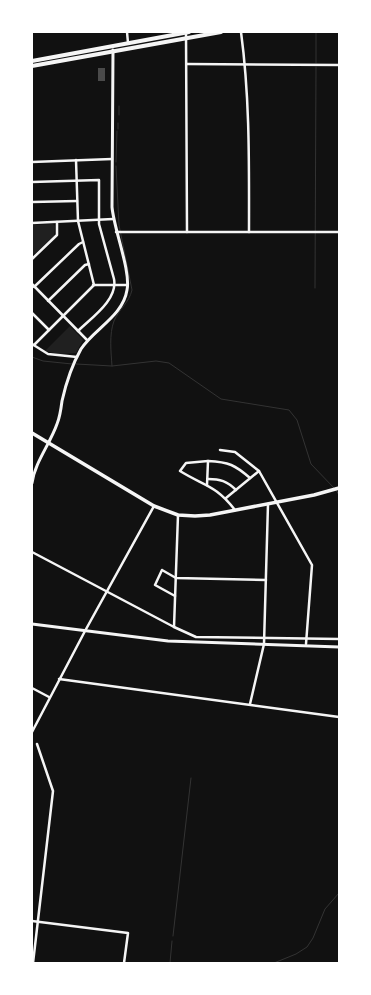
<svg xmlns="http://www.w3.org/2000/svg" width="371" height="995" font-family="Lato,sans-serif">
<rect width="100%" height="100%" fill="#111"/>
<g fill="#202020">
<polygon points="53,224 55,226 54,236 36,253 33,254 32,225"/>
<polygon points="70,326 83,340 76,353 59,354 45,351"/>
</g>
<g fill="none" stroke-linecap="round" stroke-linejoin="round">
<g stroke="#333" stroke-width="1">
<polyline points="316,63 316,32"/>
<polyline points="119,115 119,106"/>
<polyline points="118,129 118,123"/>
<polyline points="116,162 117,131"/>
<polyline points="315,288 316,67"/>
<polyline points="32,357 43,361 72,364"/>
<polyline points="76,364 112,366 156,361 169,363 221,399 289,410 297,420 311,464 334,488"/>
<path d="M112 366C111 352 109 334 114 321 119 309 129 303 132 290L119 225 116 166"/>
<polyline points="336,490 339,495"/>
<polyline points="173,936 191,778"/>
<polyline points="170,963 172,941"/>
<polyline points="274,963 296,954 307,947 313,938 325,909 339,893"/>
</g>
</g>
<rect fill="#4a4a4a" x="98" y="68" width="7" height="13"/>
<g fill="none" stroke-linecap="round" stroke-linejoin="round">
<g stroke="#f5f5f5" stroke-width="2.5">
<polyline points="127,32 128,43"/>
<polyline points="186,32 187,232"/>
<path d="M241 32C250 99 249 165 249 232"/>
<polyline points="187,64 339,65"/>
<polyline points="32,162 112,159"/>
<path d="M32 182 99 180V224L114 279C118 300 91 318 78 331"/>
<polyline points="32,202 77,201"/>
<polyline points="32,223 113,219"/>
<polyline points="116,232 339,232"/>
<polyline points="32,259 57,235 57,222"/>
<polyline points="32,284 87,340"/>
<polyline points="93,285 127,285"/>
<polyline points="34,287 79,244 83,242"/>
<polyline points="48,301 85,265 89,264"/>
<polyline points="32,313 49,330"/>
<polyline points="32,344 48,354 77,357"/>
<polyline points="34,345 94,285 78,221 76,160"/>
<polyline points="220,450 235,452 259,471 312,565 306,644"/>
<path d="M208 461 186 463 180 471C204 486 216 485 235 510"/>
<path d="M208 479C220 479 227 481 236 490"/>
<path d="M207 485 208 461C229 462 235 465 250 478"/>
<polyline points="226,498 259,471"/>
<polyline points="32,552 174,627 196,637 339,639"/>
<polyline points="175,596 155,585 162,570 176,578 266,580"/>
<polyline points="174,627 178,515"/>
<polyline points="59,679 339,717"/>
<polyline points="32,688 49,697"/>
<polyline points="250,704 264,644 268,504"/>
<polyline points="32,732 85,631 154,506"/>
<polyline points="32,921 128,933 124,963"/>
<polyline points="33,963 53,791 37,744"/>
</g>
<g stroke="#f5f5f5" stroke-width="3">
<path d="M32 483C35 462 50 444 57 424 60 417 61 409 62 401 66 383 72 365 81 349 94 329 123 316 127 290 131 271 114 230 112 207L113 50"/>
<polyline points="32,624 168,641 339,647"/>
</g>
<polyline stroke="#f5f5f5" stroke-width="3.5" points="32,433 154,506 178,515 195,516 210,515 314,495 339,488"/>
<g stroke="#f5f5f5" stroke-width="4">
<polyline points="32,61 189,32"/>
<polyline points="32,66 221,32"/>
</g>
</g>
<rect width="371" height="995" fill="none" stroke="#ffffff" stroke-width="66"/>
</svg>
